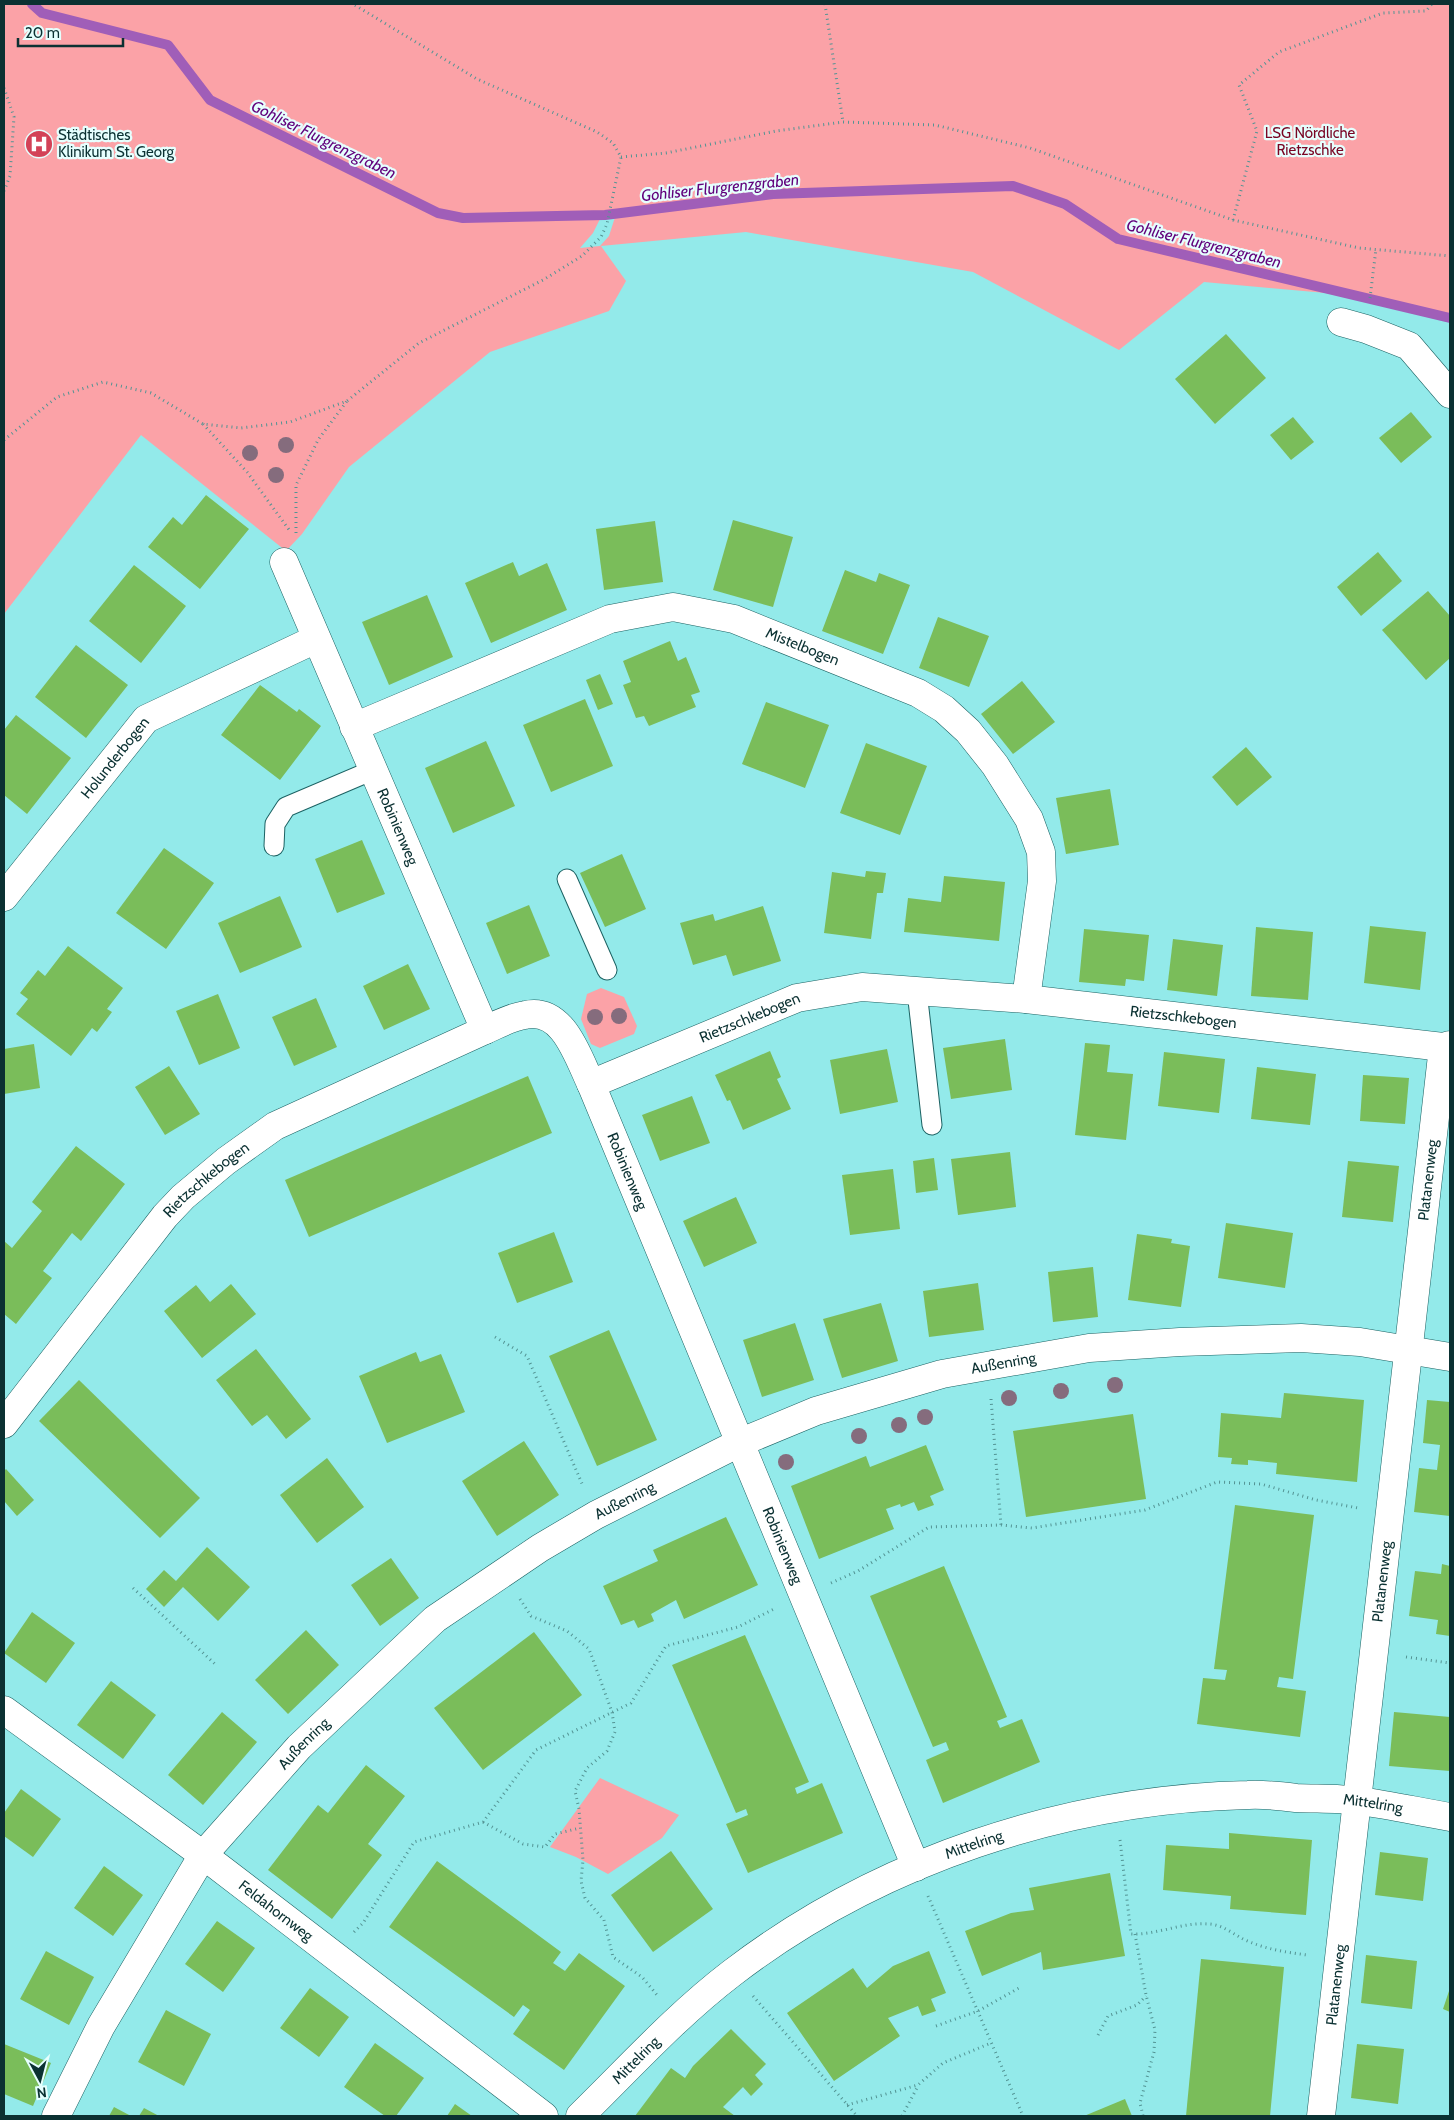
<svg xmlns="http://www.w3.org/2000/svg" width="1454" height="2120" font-family="Cabin,sans-serif">
<rect width="100%" height="100%" fill="#93eaea"/>
<g fill="#fba2a7" fill-rule="evenodd">
<path d="M4 4H1450V317L1370 297 1204 282 1119 350 973 272 746 232 601 246 626 281 609 311 490 352 349 467 302 534 286 551 141 435 4 614ZM616 214 609 236 600 246 580 248 593 233 602 215Z"/>
<polygon points="601,988 624,997 637,1026 634,1034 600,1048 591,1044 581,1019 587,994"/>
<polygon points="600,1778 679,1815 662,1838 608,1874 576,1857 550,1847"/>
</g>
<g fill="none" stroke-linecap="round" stroke-linejoin="round">
<polyline stroke="#a05eb8" stroke-width="10" points="32,4 42,13 168,45 210,100 438,213 463,218 605,215 773,194 1013,186 1065,204 1118,239 1450,318"/>
</g>
<g fill="#7abd5a">
<polygon points="1226,334 1266,378 1215,424 1175,379"/>
<polygon points="1411,412 1432,437 1401,463 1379,438"/>
<polygon points="1293,417 1314,442 1291,460 1270,435"/>
<polygon points="206,495 249,529 200,589 148,547 173,517 182,525"/>
<polygon points="733,520 793,537 773,607 713,590"/>
<polygon points="655,521 663,582 604,590 596,529"/>
<polygon points="1378,552 1402,581 1361,616 1337,587"/>
<polygon points="513,562 519,576 547,563 567,610 491,643 465,583"/>
<polygon points="134,565 186,606 141,663 89,621"/>
<polygon points="845,570 876,582 879,573 910,585 883,654 822,631"/>
<polygon points="1428,591 1450,616 1450,658 1426,680 1382,630"/>
<polygon points="427,595 453,657 389,685 362,622"/>
<polygon points="938,617 989,636 969,687 919,668"/>
<polygon points="670,641 678,661 686,657 700,692 691,695 696,707 649,726 644,716 636,718 623,685 631,682 623,661"/>
<polygon points="76,645 128,685 86,738 35,697"/>
<polygon points="600,674 613,704 598,710 586,680"/>
<polygon points="1022,681 1055,722 1013,754 981,714"/>
<polygon points="260,685 297,712 299,709 321,726 280,780 221,735"/>
<polygon points="585,699 613,766 551,792 523,725"/>
<polygon points="766,702 829,725 805,788 742,764"/>
<polygon points="16,715 71,758 27,814 4,795 4,730"/>
<polygon points="486,741 515,806 453,833 425,768"/>
<polygon points="866,743 927,766 900,835 840,813"/>
<polygon points="1246,747 1272,777 1237,806 1212,777"/>
<polygon points="1110,789 1119,845 1066,854 1056,798"/>
<polygon points="362,840 385,894 337,913 315,859"/>
<polygon points="164,848 214,883 166,949 116,913"/>
<polygon points="622,854 646,909 605,927 580,873"/>
<polygon points="866,871 886,873 883,893 877,893 871,939 824,933 832,872 865,877"/>
<polygon points="944,876 1005,882 999,941 904,932 908,898 941,902"/>
<polygon points="280,896 302,947 240,973 218,923"/>
<polygon points="529,905 550,956 507,974 486,923"/>
<polygon points="763,906 781,961 733,976 726,955 693,965 680,923 713,914 715,921"/>
<polygon points="1370,926 1426,932 1420,990 1364,983"/>
<polygon points="1256,927 1313,932 1308,1000 1251,996"/>
<polygon points="1084,929 1149,935 1144,981 1126,979 1125,986 1079,982"/>
<polygon points="1173,939 1223,945 1217,996 1167,990"/>
<polygon points="68,946 123,988 107,1009 112,1012 97,1032 92,1028 71,1056 16,1014 28,999 20,993 38,970 45,976"/>
<polygon points="408,964 430,1009 384,1030 363,986"/>
<polygon points="218,994 240,1048 199,1065 176,1011"/>
<polygon points="316,998 337,1047 294,1066 272,1017"/>
<polygon points="1005,1039 1012,1090 951,1099 943,1048"/>
<polygon points="1085,1043 1110,1045 1107,1072 1133,1074 1126,1140 1075,1135"/>
<polygon points="34,1044 40,1088 4,1094 4,1049"/>
<polygon points="887,1049 898,1102 840,1114 830,1060"/>
<polygon points="770,1051 781,1077 777,1079 791,1109 743,1130 730,1100 727,1101 715,1075"/>
<polygon points="1164,1052 1225,1059 1219,1113 1158,1106"/>
<polygon points="169,1066 200,1114 165,1135 135,1087"/>
<polygon points="1257,1067 1316,1074 1310,1125 1251,1119"/>
<polygon points="1363,1075 1409,1078 1405,1124 1360,1121"/>
<polygon points="528,1076 552,1133 309,1237 285,1180"/>
<polygon points="692,1096 710,1143 660,1161 642,1115"/>
<polygon points="76,1146 125,1184 81,1241 72,1233 43,1271 52,1278 16,1324 4,1314 4,1241 12,1248 42,1211 32,1202"/>
<polygon points="1010,1152 1016,1207 958,1215 951,1159"/>
<polygon points="934,1158 938,1190 916,1193 913,1161"/>
<polygon points="1348,1161 1399,1166 1393,1222 1342,1217"/>
<polygon points="893,1169 900,1229 850,1235 842,1175"/>
<polygon points="736,1197 757,1243 704,1267 683,1221"/>
<polygon points="1226,1223 1293,1233 1285,1288 1218,1278"/>
<polygon points="554,1232 573,1282 517,1303 498,1253"/>
<polygon points="1137,1234 1172,1239 1171,1243 1190,1246 1181,1307 1128,1300"/>
<polygon points="1093,1267 1098,1317 1053,1322 1048,1272"/>
<polygon points="978,1283 984,1330 929,1337 923,1291"/>
<polygon points="231,1284 256,1314 202,1358 164,1311 196,1285 210,1302"/>
<polygon points="881,1303 898,1361 842,1378 823,1319"/>
<polygon points="795,1323 814,1380 762,1397 743,1340"/>
<polygon points="609,1330 657,1440 597,1466 549,1356"/>
<polygon points="256,1349 311,1419 286,1439 267,1415 252,1426 216,1380"/>
<polygon points="416,1352 420,1362 441,1354 465,1412 387,1443 359,1376"/>
<polygon points="79,1380 200,1498 160,1538 39,1421"/>
<polygon points="1284,1393 1364,1400 1357,1482 1276,1474 1277,1463 1248,1460 1248,1465 1231,1464 1232,1458 1218,1457 1221,1413 1281,1418"/>
<polygon points="1427,1400 1450,1402 1450,1516 1414,1512 1419,1468 1437,1470 1440,1445 1423,1443"/>
<polygon points="1133,1414 1146,1499 1026,1517 1013,1431"/>
<polygon points="524,1441 559,1495 497,1536 462,1481"/>
<polygon points="926,1445 944,1490 930,1496 934,1505 918,1511 914,1502 901,1507 900,1504 886,1509 894,1529 819,1559 791,1486 866,1456 870,1467"/>
<polygon points="327,1458 364,1507 317,1543 280,1495"/>
<polygon points="6,1469 34,1500 17,1516 4,1501 4,1471"/>
<polygon points="1235,1505 1314,1515 1293,1679 1279,1677 1277,1687 1306,1691 1300,1737 1197,1724 1203,1678 1225,1680 1227,1670 1214,1669"/>
<polygon points="726,1517 758,1585 684,1619 676,1600 651,1614 654,1621 638,1628 634,1620 621,1625 603,1586 658,1561 653,1550"/>
<polygon points="207,1547 250,1587 218,1621 183,1587 164,1607 146,1589 164,1570 176,1581"/>
<polygon points="391,1558 419,1598 380,1626 351,1585"/>
<polygon points="1442,1564 1450,1566 1450,1636 1436,1634 1438,1620 1409,1616 1415,1571 1441,1574"/>
<polygon points="944,1566 1007,1717 997,1721 1000,1728 1022,1719 1040,1762 943,1803 926,1760 949,1750 946,1742 933,1747 870,1596"/>
<polygon points="32,1612 75,1643 46,1683 4,1653"/>
<polygon points="306,1630 339,1665 288,1714 255,1680"/>
<polygon points="534,1632 582,1695 483,1770 434,1708"/>
<polygon points="745,1635 809,1782 795,1788 797,1794 822,1783 843,1833 748,1873 726,1824 748,1815 746,1809 736,1813 672,1665"/>
<polygon points="111,1681 156,1715 123,1759 77,1725"/>
<polygon points="222,1712 257,1742 203,1805 168,1775"/>
<polygon points="1394,1712 1450,1717 1450,1771 1389,1766"/>
<polygon points="366,1765 405,1796 368,1844 382,1855 332,1919 268,1870 318,1805 328,1813"/>
<polygon points="21,1789 61,1819 33,1857 4,1836 4,1813"/>
<polygon points="1229,1833 1312,1840 1306,1915 1230,1909 1231,1896 1163,1890 1166,1845 1229,1849"/>
<polygon points="671,1851 713,1909 653,1952 611,1895"/>
<polygon points="1380,1852 1428,1858 1423,1901 1375,1895"/>
<polygon points="437,1861 561,1952 553,1963 565,1971 579,1953 625,1986 564,2070 513,2034 530,2010 523,2005 514,2017 389,1927"/>
<polygon points="104,1866 143,1895 113,1936 74,1908"/>
<polygon points="1110,1873 1125,1956 1043,1970 1041,1952 982,1976 965,1931 1011,1913 1034,1910 1029,1888"/>
<polygon points="217,1921 255,1948 223,1992 185,1964"/>
<polygon points="46,1951 94,1977 69,2025 20,1999"/>
<polygon points="929,1951 946,1993 931,1999 936,2011 922,2016 918,2006 888,2018 900,2036 834,2081 787,2013 853,1968 867,1988 893,1966"/>
<polygon points="1366,1955 1417,1961 1412,2009 1361,2003"/>
<polygon points="1201,1959 1284,1967 1270,2116 1186,2116"/>
<polygon points="310,1988 349,2017 319,2057 280,2028"/>
<polygon points="1450,1988 1450,2012 1443,2009"/>
<polygon points="166,2010 211,2034 184,2086 138,2062"/>
<polygon points="731,2029 766,2064 755,2075 763,2084 751,2096 743,2087 723,2107 735,2116 635,2116 671,2068 685,2078 693,2066"/>
<polygon points="375,2043 424,2078 396,2116 385,2116 344,2087"/>
<polygon points="4,2044 51,2063 33,2106 4,2094"/>
<polygon points="1357,2044 1404,2049 1398,2104 1351,2098"/>
<polygon points="1125,2099 1132,2116 1084,2116"/>
<polygon points="455,2104 472,2116 447,2116"/>
<polygon points="114,2107 131,2116 109,2116"/>
<polygon points="144,2108 159,2116 139,2116"/>
</g>
<g fill="none" stroke-linecap="round" stroke-linejoin="round">
<defs>
<g id="service">
<polyline points="274,846 275,824 286,807 373,770"/>
<polyline points="567,879 607,970"/>
<polyline points="917,991 932,1125"/>
</g>
<g id="minor">
<polyline points="1341,322 1366,329 1409,346 1450,394"/>
<path id="s1" d="M284 562 485 1030C497 1025 511 1017 525 1015 563 1006 578 1057 591 1084L916 1867"/>
<path id="s2" d="M354 727 610 619 673 607 734 619 918 693 944 709 968 731 995 765 1029 819 1041 852 1042 881 1026 999"/>
<path id="s3" d="M4 897 146 719 316 639"/>
<path id="s4" d="M591 1084 797 998 862 987 1026 999 1443 1047 1450 1045"/>
<path id="s5" d="M4 1424 165 1216 183 1197 226 1161 275 1126 485 1030"/>
<path id="s6" d="M4 1710 203 1855 544 2116"/>
<path id="s7" d="M56 2116 101 2026 203 1855 299 1747 435 1619 540 1548 596 1515 739 1443 816 1411 942 1374 1089 1348 1180 1342 1301 1338 1360 1342 1450 1357"/>
<path id="s8" d="M580 2116C630 2067 677 2015 732 1973 878 1861 1065 1799 1248 1795 1264 1794 1280 1796 1296 1798 1317 1799 1339 1798 1359 1801 1390 1805 1420 1812 1450 1817"/>
<path id="s9" d="M1321 2116 1443 1047"/>
</g>
</defs>
<use href="#service" stroke="#1c6263" stroke-width="21"/>
<use href="#minor" stroke="#1c6263" stroke-width="29"/>
<g stroke="#539393" stroke-width="3" stroke-dasharray="1 4" stroke-linecap="butt">
<polyline points="825,4 843,122"/>
<polyline points="4,88 14,117 10,176 4,191"/>
<polyline points="621,157 666,153 776,131 843,122 935,125 1030,148 1233,220 1359,248 1450,256"/>
<polyline points="1233,220 1257,131 1239,85 1279,52 1383,13 1426,11 1432,4"/>
<polyline points="1370,298 1376,249"/>
<polyline points="203,424 247,472 290,531"/>
<polyline points="4,440 57,397 103,382 151,393 203,424 241,428 290,422 347,401 419,343 543,280 582,256 601,237 607,224 621,157 613,143 597,132 477,79 353,4"/>
<polyline points="296,533 296,485 318,440 347,401"/>
<polyline points="495,1337 527,1356 583,1486"/>
<polyline points="991,1399 1001,1525"/>
<polyline points="831,1583 858,1571 929,1527 1001,1525 1032,1528 1145,1510 1217,1482 1261,1484 1316,1500 1358,1508"/>
<polyline points="133,1588 215,1664"/>
<polyline points="520,1599 531,1616 567,1631 589,1649 612,1712 615,1732 607,1751 587,1768 575,1791 579,1809 583,1860 581,1881 585,1898 604,1920 613,1957 642,1977 657,1995"/>
<polyline points="1406,1657 1450,1663"/>
<polyline points="483,1822 523,1844 545,1847 555,1834 580,1828"/>
<path d="M1120 1840 1131 1934C1157 1935 1182 1922 1208 1924 1221 1924 1232 1933 1243 1939 1264 1949 1285 1952 1307 1955"/>
<polyline points="928,1896 1023,2116"/>
<polyline points="354,1932 363,1923 414,1842 483,1822 536,1750 631,1703 666,1646 738,1627 774,1609"/>
<polyline points="1135,1934 1146,1995 1155,2030 1154,2052 1140,2103 1143,2116"/>
<polyline points="753,1996 857,2116"/>
<polyline points="936,2026 978,2011 1019,1988"/>
<polyline points="1098,2035 1108,2016 1137,2005 1146,1996"/>
<polyline points="847,2105 918,2085 943,2063 991,2043"/>
<polyline points="902,2116 918,2086"/>
</g>
<use href="#service" stroke="#fff" stroke-width="19"/>
<use href="#minor" stroke="#fff" stroke-width="28"/>
</g>
<g fill="#856c7d">
<circle cx="286" cy="445" r="8"/>
<circle cx="250" cy="453" r="8"/>
<circle cx="276" cy="475" r="8"/>
<circle cx="619" cy="1016" r="8"/>
<circle cx="595" cy="1017" r="8"/>
<circle cx="1115" cy="1385" r="8"/>
<circle cx="1061" cy="1391" r="8"/>
<circle cx="1009" cy="1398" r="8"/>
<circle cx="925" cy="1417" r="8"/>
<circle cx="899" cy="1425" r="8"/>
<circle cx="859" cy="1436" r="8"/>
<circle cx="786" cy="1462" r="8"/>
</g>
<defs>
<symbol id="hospital-disc" viewBox="-11 -11 22 22"><circle r="9.5" fill="#d34257" stroke="#e6fffe"/><path d="M-5-5h3v3.5h4V-5h3V5h-3V1.5h-4V5h-3Z" fill="#fff"/></symbol>
</defs>
<g fill-rule="evenodd">
<use href="#hospital-disc" x="23" y="128" width="32" height="32"/>
</g>
<g text-anchor="middle" stroke-width="4.5" stroke-linejoin="round" paint-order="stroke">
<g font-size="15" fill="#790523" stroke="#e6fffe">
<text x="1310" y="138">LSG Nördliche<tspan x="1310" dy="17">Rietzschke</tspan></text>
</g>
<g font-size="15" fill="#0b3132" stroke="#e6fffe" text-anchor="start">
<text x="58" y="140">Städtisches<tspan x="58" dy="17">Klinikum St. Georg</tspan></text>
</g>
<g font-size="15" fill="#0b3132" stroke="#e6fffe">
<text dy="5" stroke="none"><textPath href="#s2" startOffset="478">Mistelbogen</textPath></text>
<text dy="5" stroke="none"><textPath href="#s3" startOffset="178">Holunderbogen</textPath></text>
<text dy="5" stroke="none"><textPath href="#s1" startOffset="288">Robinienweg</textPath></text>
<text dy="5" stroke="none"><textPath href="#s4" startOffset="612">Rietzschkebogen</textPath></text>
<text dy="5" stroke="none"><textPath href="#s4" startOffset="172">Rietzschkebogen</textPath></text>
<text dy="5" stroke="none"><textPath href="#s1" startOffset="751">Robinienweg</textPath></text>
<text dy="5" stroke="none"><textPath href="#s9" startOffset="942">Platanenweg</textPath></text>
<text dy="5" stroke="none"><textPath href="#s5" startOffset="318">Rietzschkebogen</textPath></text>
<text dy="5" stroke="none"><textPath href="#s7" startOffset="1260">Außenring</textPath></text>
<text dy="5" stroke="none"><textPath href="#s7" startOffset="855">Außenring</textPath></text>
<text dy="5" stroke="none"><textPath href="#s1" startOffset="1156">Robinienweg</textPath></text>
<text dy="5" stroke="none"><textPath href="#s9" startOffset="538">Platanenweg</textPath></text>
<text dy="5" stroke="none"><textPath href="#s7" startOffset="450">Außenring</textPath></text>
<text dy="5" stroke="none"><textPath href="#s8" startOffset="889">Mittelring</textPath></text>
<text dy="5" stroke="none"><textPath href="#s8" startOffset="484">Mittelring</textPath></text>
<text dy="5" stroke="none"><textPath href="#s6" startOffset="338">Feldahornweg</textPath></text>
<text dy="5" stroke="none"><textPath href="#s9" startOffset="132">Platanenweg</textPath></text>
<text dy="5" stroke="none"><textPath href="#s8" startOffset="79">Mittelring</textPath></text>
</g>
<g font-size="16" font-style="italic" fill="#61017b" stroke="#e6fffe">
<text transform="translate(324 139) rotate(26)" y="6">Gohliser Flurgrenzgraben</text>
<text transform="translate(720 187) rotate(-6)" y="6">Gohliser Flurgrenzgraben</text>
<text transform="translate(1204 243) rotate(14)" y="6">Gohliser Flurgrenzgraben</text>
</g>
</g>
<rect width="1454" height="2120" fill="none" stroke="#0b3132" stroke-width="10"/>
<g transform="translate(40 2080) rotate(173)" stroke="#e6fffe" stroke-width="4" paint-order="stroke">
<path d="M0-4L9 19L0 12L-9 19Z" fill="#0b3132"/>
<text y="-8" font-size="14" font-weight="bold" text-anchor="middle" fill="#0b3132">N</text>
</g>
<path d="M18 38v8h105v-8" fill="none" stroke="#0b3132" stroke-width="2.5"/>
<text x="25" y="38" font-size="15" fill="#0b3132" stroke="#e6fffe" stroke-width="4" paint-order="stroke">20 m</text>
</svg>
